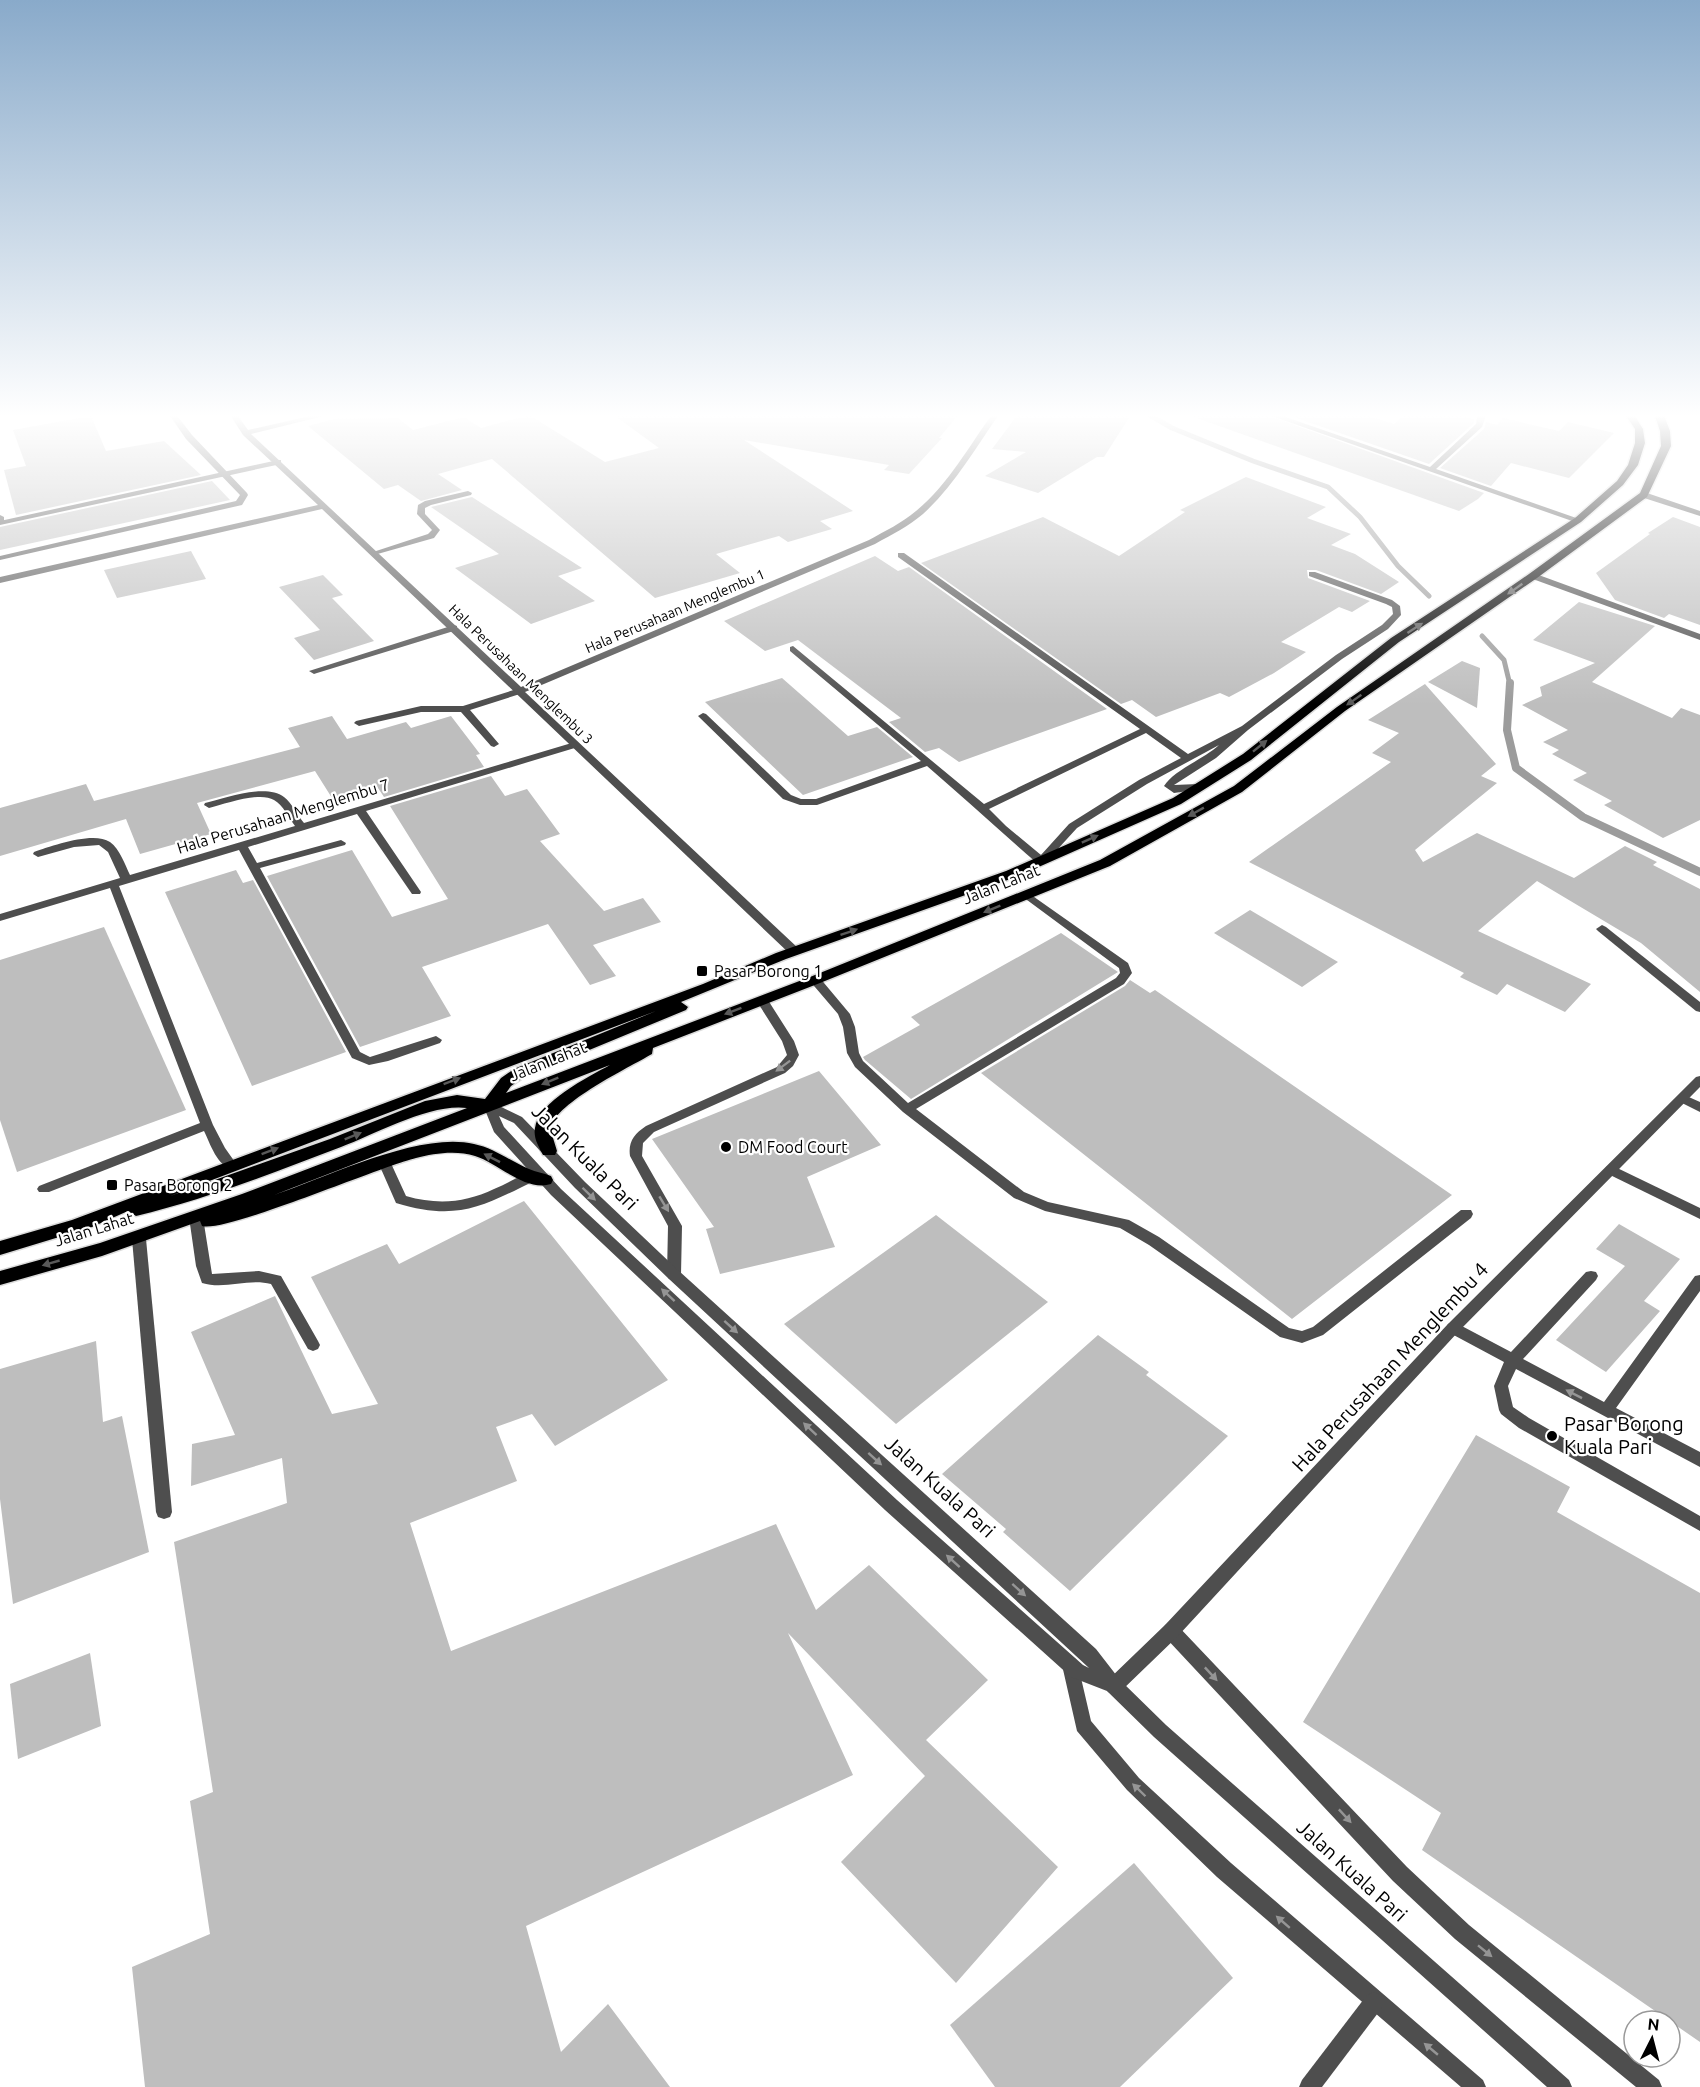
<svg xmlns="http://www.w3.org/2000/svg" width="1700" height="2087" font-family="Ubuntu,sans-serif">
<rect width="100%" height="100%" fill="#fff"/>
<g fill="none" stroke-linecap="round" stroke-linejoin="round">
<g stroke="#9c9c9c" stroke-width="5">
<polyline points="1146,413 1172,428 1253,461 1328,487 1360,517 1398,566 1429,596"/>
<polyline points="1482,636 1504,660 1510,685"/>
</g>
<polyline stroke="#9c9c9c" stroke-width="8" points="1510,683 1507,730 1516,768 1583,817 1700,872"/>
</g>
<g fill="#bebebe">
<polygon points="611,413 960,413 939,438 942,438 909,474 884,470 889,465 744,440 853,511 820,521 832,529 788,542 779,536 716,554 740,573 655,598 492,459 438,474 462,490 421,501 398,485 384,489 308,426 335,419 398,418 413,430 464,417 481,428 529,415 605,462 659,448"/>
<polygon points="1019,413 1132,413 1104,457 1097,457 1038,493 985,476 1026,452 992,449"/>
<polygon points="1191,413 1261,413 1484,493 1478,499 1459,511 1191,416"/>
<polygon points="1282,413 1359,413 1394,424 1407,413 1449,413 1474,419 1474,423 1429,464"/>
<polygon points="91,416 106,451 164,441 201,475 16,515 4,470 26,466 13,430"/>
<polygon points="1503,418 1559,431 1568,422 1614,433 1569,478 1511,463 1491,486 1440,468 1484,429 1486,422 1497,425"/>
<polygon points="1246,477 1326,507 1307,518 1351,534 1331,545 1355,554 1399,582 1381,594 1316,570 1307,570 1308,578 1370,601 1352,612 1339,607 1281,642 1306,652 1274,673 1229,697 1220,693 1156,717 1132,700 1121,704 921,563 1043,517 1119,556 1185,512 1180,510"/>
<polygon points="212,481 230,500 0,550 0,527"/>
<polygon points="472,497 582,568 558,576 595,601 531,624 455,568 499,554 431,507"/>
<polygon points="1673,517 1700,527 1700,625 1669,614 1664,618 1615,600 1596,573 1650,534 1648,533"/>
<polygon points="191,551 206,579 117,598 104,570"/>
<polygon points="875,556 898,571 909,567 1107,709 959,762 939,748 925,752 889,722 901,718 798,640 765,651 724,621"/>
<polygon points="323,575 343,595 332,598 374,641 314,660 294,638 320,630 279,587"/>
<polygon points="1579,602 1655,626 1592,682 1672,718 1681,708 1700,715 1700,820 1663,838 1604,805 1612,801 1573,780 1587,773 1552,754 1559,750 1543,742 1568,730 1522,705 1542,696 1540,687 1595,663 1533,640"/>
<polygon points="1462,661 1480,668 1477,708 1428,682"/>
<polygon points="782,678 848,736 877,727 913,757 803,795 705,702"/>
<polygon points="1425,684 1496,764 1481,776 1497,783 1415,850 1423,862 1477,833 1574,878 1625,846 1657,862 1653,865 1700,889 1700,992 1641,943 1537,881 1478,931 1591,984 1565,1012 1507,984 1497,995 1460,977 1464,973 1249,862 1391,762 1372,753 1399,733 1368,720"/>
<polygon points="332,716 347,739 406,722 411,728 451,716 480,754 476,755 484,767 384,797 376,785 332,798 315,771 197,803 211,834 140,854 126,819 0,856 0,808 86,784 94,801 300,747 288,728"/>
<polygon points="491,776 505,796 527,789 560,834 540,841 604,911 643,898 661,922 593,945 616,976 590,985 548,924 422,967 451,1016 360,1047 267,876 352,850 392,917 448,899 390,806"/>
<polygon points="236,870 243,883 253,880 346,1052 252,1086 165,892"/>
<polygon points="1250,910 1338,962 1302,987 1214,933"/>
<polygon points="104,927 186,1110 17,1172 0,1120 0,960"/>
<polygon points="1061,933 1118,972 911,1099 865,1060 863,1057 920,1025 911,1017"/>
<polygon points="1130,980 1150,993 1155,990 1452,1195 1292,1319 981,1073 1125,986"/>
<polygon points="819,1071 881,1145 807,1177 835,1247 720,1274 706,1229 714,1227 652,1139"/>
<polygon points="524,1201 668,1380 555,1446 532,1414 496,1427 517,1481 410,1523 451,1651 776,1524 816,1610 869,1565 988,1680 926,1740 1058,1867 956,1983 841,1862 925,1776 788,1633 853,1775 526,1926 561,2052 608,2004 670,2087 145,2087 132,1967 210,1934 190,1801 213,1792 174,1542 287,1503 282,1458 191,1486 192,1444 235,1435 191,1332 275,1296 332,1414 378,1404 311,1277 387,1244 399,1264"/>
<polygon points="936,1215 1048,1302 896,1424 784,1324"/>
<polygon points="1619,1224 1680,1259 1644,1301 1660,1311 1606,1372 1556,1340 1625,1266 1596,1249"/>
<polygon points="1098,1335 1149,1372 1146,1375 1228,1436 1070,1591 1003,1532 1006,1529 942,1474"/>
<polygon points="96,1341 103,1422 122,1416 149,1552 13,1604 0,1499 0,1369"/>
<polygon points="1476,1435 1570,1487 1557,1512 1700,1593 1700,2042 1422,1850 1441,1813 1303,1722"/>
<polygon points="90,1653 101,1726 18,1759 10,1684"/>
<polygon points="1134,1863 1233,1978 1120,2087 995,2087 950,2025"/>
</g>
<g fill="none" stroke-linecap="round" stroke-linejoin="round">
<defs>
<path id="primary" d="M1624 413H1633L1643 429 1645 443 1638 465 1623 485 1581 522 1399 642 1251 760 1181 804 1016 877 786 959 681 1002 688 1007 686 1010 524 1077 511 1086 506 1093 810 977 1100 860 1234 786 1337 707 1529 574 1640 493 1661 446 1660 431 1654 413H1663L1670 431 1671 446 1647 497 1537 578 1345 711 1242 792 1110 866 820 983 653 1048 652 1054C628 1068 557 1102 550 1128L557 1151 555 1155H543C539 1147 533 1138 535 1128 538 1102 588 1077 610 1065L274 1195C327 1177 420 1131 474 1144 494 1148 510 1161 529 1169 536 1172 543 1173 551 1176L553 1180 551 1184C525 1192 498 1163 475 1156 457 1150 434 1153 416 1158 379 1167 226 1233 202 1226L200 1221 102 1256 0 1285V1271L100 1243 242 1194 467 1108C431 1103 375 1134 341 1147 273 1173 206 1199 136 1216L128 1211 92 1227 0 1255V1241L72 1220 703 984 776 953 1006 871 1173 798 1243 754 1391 638 1575 518 1617 481 1628 465 1635 443V429ZM656 1011 514 1069 501 1078 485 1099 457 1095 425 1101 330 1139 170 1196Z"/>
</defs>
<use href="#primary" stroke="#dbdbdb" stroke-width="3"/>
<g fill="#4e4e4e" fill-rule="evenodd">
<polygon points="1680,413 1700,413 1700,416"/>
<polygon points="278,460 281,460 281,464 0,525 0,521"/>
<polygon points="468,491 472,493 471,495 431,505 425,508 425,514 440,530 434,538 374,555 370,553 428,534 432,530 417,514 418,505 425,501"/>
<path d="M898 553H904L1188 754 1242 726 1336 655 1382 625 1393 614 1392 607 1386 604 1309 576V572H1315L1392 600 1400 606 1401 615 1388 629 1342 659 1248 730 1216 758 1174 785 1198 784 1203 787 1202 789 1174 793 1164 786C1174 770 1204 759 1219 745L1147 784 1077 828 1045 863H1037C1000 831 964 798 927 766L817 805H800L783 799 698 716 703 713 706 714 791 795 801 799H816L921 761 790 651V647L793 646 984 804 1140 729 898 557ZM1146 733 1181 758 1139 780 1069 824 1041 855 1006 826 989 809Z"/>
<polygon points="454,625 457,626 457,630 317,673 314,674 309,671"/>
<polygon points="520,688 523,689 523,693 470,710 499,744 494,747 491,746 461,712 421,712 359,726 354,723 356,721 421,706 463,706"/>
<path d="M575 742 580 745 578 747 366 811 421 892 420 894H412L357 814 248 847 257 863 341 840 346 843 345 845 260 868 360 1052 370 1057 436 1036 442 1040 440 1043 388 1061 369 1065 352 1058 239 850 119 886 213 1125 225 1148 237 1165 236 1168C219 1172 210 1143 204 1131L49 1192H39L37 1189 39 1186 200 1123 110 888 0 921V914L120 878 108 852 99 845 74 847 38 857 33 854 34 852C52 846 93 831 110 842 120 849 125 865 130 875L295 826C289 818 283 805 274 800 260 791 225 804 209 808L204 805 205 803C225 798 266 783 284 797 292 803 297 815 304 823Z"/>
<polygon points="1027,892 1128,963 1132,973 1124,984 916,1109 1024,1192 1048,1202 1129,1220 1159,1237 1289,1328 1302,1331 1313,1327 1461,1210 1471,1210 1473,1214 1471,1218 1323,1335 1302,1343 1280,1337 1149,1245 1120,1228 1045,1211 1014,1198 903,1112 855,1067 847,1053 843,1027 838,1014 809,980 811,977 819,977 850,1014 855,1027 859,1053 863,1061 908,1103 1116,978 1120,973 1119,968 1023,897 1022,895"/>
<path d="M762 996 766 997 794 1041 799 1055 793 1066 785 1073 654 1132 643 1143 642 1156 682 1226 681 1275 679 1279 674 1280 669 1279 667 1275 668 1226 630 1156C628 1142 634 1134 646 1126L777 1067 787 1055 782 1041 756 1000Z"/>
<polygon points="1682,1094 1700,1102 1700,1112 1678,1101 1676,1098"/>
<path d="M384 1157 389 1159 406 1196C437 1205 465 1203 494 1189 506 1184 517 1177 529 1173L534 1175 536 1178 534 1181C480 1208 456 1221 396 1203L378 1162 379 1159Z"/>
<polygon points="1611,1165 1700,1208 1700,1219 1606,1173 1605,1170 1606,1167"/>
<path d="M197 1219 202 1220 204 1224 212 1274 259 1271 281 1276 318 1341 320 1345 318 1349 313 1351 308 1349 271 1284C248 1278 225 1290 202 1283L196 1266 190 1224 192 1220Z"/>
<polygon points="139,1234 144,1235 146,1239 172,1512 170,1517 164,1519 158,1517 156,1512 132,1239 134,1235"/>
<polygon points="1591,1271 1596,1272 1598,1276 1596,1280 1523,1359 1604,1402 1695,1276 1700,1275 1700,1291 1616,1408 1700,1452 1700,1467 1516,1369 1508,1386 1513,1407 1529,1418 1700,1516 1700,1531 1519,1428 1501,1414 1499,1410 1494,1386 1504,1362 1448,1332 1446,1328 1448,1324 1453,1322 1458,1324 1511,1352 1586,1272"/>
<polygon points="1171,1623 1177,1625 1407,1867 1469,1925 1659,2080 1662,2087 1636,2087 1455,1939 1393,1881 1165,1637 1163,1631 1165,1625"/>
<polygon points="1070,1657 1076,1659 1078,1665 1091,1721 1139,1778 1231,1863 1483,2080 1486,2087 1461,2087 1217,1877 1127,1790 1077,1731 1062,1665 1064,1659"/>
</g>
<g fill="#4e4e4e" fill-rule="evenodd">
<polygon points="168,413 175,413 192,435 247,493 248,495 242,505 0,560 0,556 236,501 240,495 186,439"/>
<path d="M229 413H236L248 430 323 413H336L251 434 521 687 869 540C885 531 902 523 916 511 948 485 969 446 993 413H1000C976 447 954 486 923 514 909 526 891 535 875 544L525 692 798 948 800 951 798 954H790L322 509 0 583V577L318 505 243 435Z"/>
<polygon points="1263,413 1274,413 1430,467 1476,424 1477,418 1476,413 1483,413 1485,418 1482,427 1436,469 1582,520 1575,522"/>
<polygon points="1641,493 1647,493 1700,511 1700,516 1641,497"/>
<polygon points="0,515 4,517 4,524 0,524"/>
<polygon points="1530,574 1536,574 1700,634 1700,640 1530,578"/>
<polygon points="1602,925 1606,927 1700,1002 1700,1012 1696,1011 1598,931 1596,929"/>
<polygon points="1700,1076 1700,1087 1458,1332 1177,1637 1120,1692 1114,1694 1108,1692 1105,1686 1108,1680 1165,1625 1448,1324 1696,1077"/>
<polygon points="1374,1992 1381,1995 1384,2002 1381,2009 1322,2087 1299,2087 1302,2080 1367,1995"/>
</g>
<path fill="#4e4e4e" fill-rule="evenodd" d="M489 1101 522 1117 585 1182 679 1271 1096 1649 1120 1680 1166 1725 1569 2080 1572 2087H1547L1154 1737 1107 1691 1071 1677 885 1510 551 1195 494 1132 483 1105ZM499 1116 514 1123 575 1188 669 1279 1089 1668 1083 1665 897 1500 561 1189 504 1127Z"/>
<use href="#primary" fill="#000" fill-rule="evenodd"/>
</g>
<defs><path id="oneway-solid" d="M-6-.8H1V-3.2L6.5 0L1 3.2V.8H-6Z" transform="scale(1.5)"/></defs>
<g fill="#595959">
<use href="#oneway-solid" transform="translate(1515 589) rotate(145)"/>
<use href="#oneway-solid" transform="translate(1415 628) rotate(-33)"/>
<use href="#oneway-solid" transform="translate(1354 700) rotate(145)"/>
<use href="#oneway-solid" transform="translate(1260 746) rotate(-39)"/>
<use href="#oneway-solid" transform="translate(1196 812) rotate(151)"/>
<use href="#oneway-solid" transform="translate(1090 839) rotate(-24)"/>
<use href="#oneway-solid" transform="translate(992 909) rotate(158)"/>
<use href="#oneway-solid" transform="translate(849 932) rotate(-19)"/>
<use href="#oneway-solid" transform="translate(733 1011) rotate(159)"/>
<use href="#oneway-solid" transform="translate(452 1081) rotate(-21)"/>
<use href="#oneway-solid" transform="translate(550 1081) rotate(158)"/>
<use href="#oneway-solid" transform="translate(353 1136) rotate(-22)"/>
<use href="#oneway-solid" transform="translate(270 1151) rotate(-21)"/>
<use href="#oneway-solid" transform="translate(492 1158) rotate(-153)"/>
<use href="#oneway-solid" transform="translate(51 1263) rotate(164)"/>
</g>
<g fill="#959595">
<use href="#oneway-solid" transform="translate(783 1066) rotate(143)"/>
<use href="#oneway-solid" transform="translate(589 1194) rotate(44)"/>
<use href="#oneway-solid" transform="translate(664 1204) rotate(59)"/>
<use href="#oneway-solid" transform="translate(668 1295) rotate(-137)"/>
<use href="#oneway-solid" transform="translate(731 1327) rotate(42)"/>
<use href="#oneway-solid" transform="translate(1574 1394) rotate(-153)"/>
<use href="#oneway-solid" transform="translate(810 1429) rotate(-137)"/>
<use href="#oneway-solid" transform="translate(875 1459) rotate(42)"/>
<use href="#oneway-solid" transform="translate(953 1561) rotate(-138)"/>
<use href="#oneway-solid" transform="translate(1019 1590) rotate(42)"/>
<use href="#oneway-solid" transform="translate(1211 1674) rotate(47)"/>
<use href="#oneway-solid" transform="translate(1139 1790) rotate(-136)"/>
<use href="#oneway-solid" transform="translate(1345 1816) rotate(47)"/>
<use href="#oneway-solid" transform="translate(1283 1922) rotate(-139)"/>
<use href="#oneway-solid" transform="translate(1485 1951) rotate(39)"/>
<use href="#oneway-solid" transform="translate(1431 2049) rotate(-140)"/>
</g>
<linearGradient id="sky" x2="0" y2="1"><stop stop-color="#89aaca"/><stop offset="0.59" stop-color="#fff"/><stop offset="1" stop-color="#fff" stop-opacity="0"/></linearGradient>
<rect width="1700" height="705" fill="url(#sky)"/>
<g fill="#000" stroke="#fff" stroke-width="2">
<rect x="696" y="965" width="12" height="12" rx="3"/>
<circle cx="726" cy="1147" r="6"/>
<rect x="106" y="1179" width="12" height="12" rx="3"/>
<circle cx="1552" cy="1436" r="6"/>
</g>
<g text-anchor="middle" stroke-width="4.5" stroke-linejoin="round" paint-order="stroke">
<g font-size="14" fill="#000" stroke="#fff">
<text transform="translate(675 611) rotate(-23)" y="5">Hala Perusahaan Menglembu 1</text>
<text transform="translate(521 674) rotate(44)" y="5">Hala Perusahaan Menglembu 3</text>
</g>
<g font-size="16" fill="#000" stroke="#fff">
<text transform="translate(283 816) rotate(-17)" y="6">Hala Perusahaan Menglembu 7</text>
<text transform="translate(1001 884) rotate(-22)" y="6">Jalan Lahat</text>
<text transform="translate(548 1061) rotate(-22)" y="6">Jalan Lahat</text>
<text transform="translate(94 1229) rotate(-17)" y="6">Jalan Lahat</text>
</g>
<g font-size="16" fill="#000" stroke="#fff" text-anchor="start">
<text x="714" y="977">Pasar Borong 1</text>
<text x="738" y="1153">DM Food Court</text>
<text x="124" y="1191">Pasar Borong 2</text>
</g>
<g font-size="20" fill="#000" stroke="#fff">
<text transform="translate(585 1157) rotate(45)" y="7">Jalan Kuala Pari</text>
<text transform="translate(1390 1367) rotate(-47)" y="7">Hala Perusahaan Menglembu 4</text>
<text transform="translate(940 1487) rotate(42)" y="7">Jalan Kuala Pari</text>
<text transform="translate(1352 1871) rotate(42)" y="7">Jalan Kuala Pari</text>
</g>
<g font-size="20" fill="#000" stroke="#fff" text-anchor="start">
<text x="1564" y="1431">Pasar Borong<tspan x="1564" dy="23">Kuala Pari</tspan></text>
</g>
</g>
<g transform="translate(1652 2039) rotate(6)"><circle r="28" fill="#ffffff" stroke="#999999" stroke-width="1.5"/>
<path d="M0-4.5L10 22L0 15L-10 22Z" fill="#000000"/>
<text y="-9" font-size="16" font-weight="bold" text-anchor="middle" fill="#000000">N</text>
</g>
</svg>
